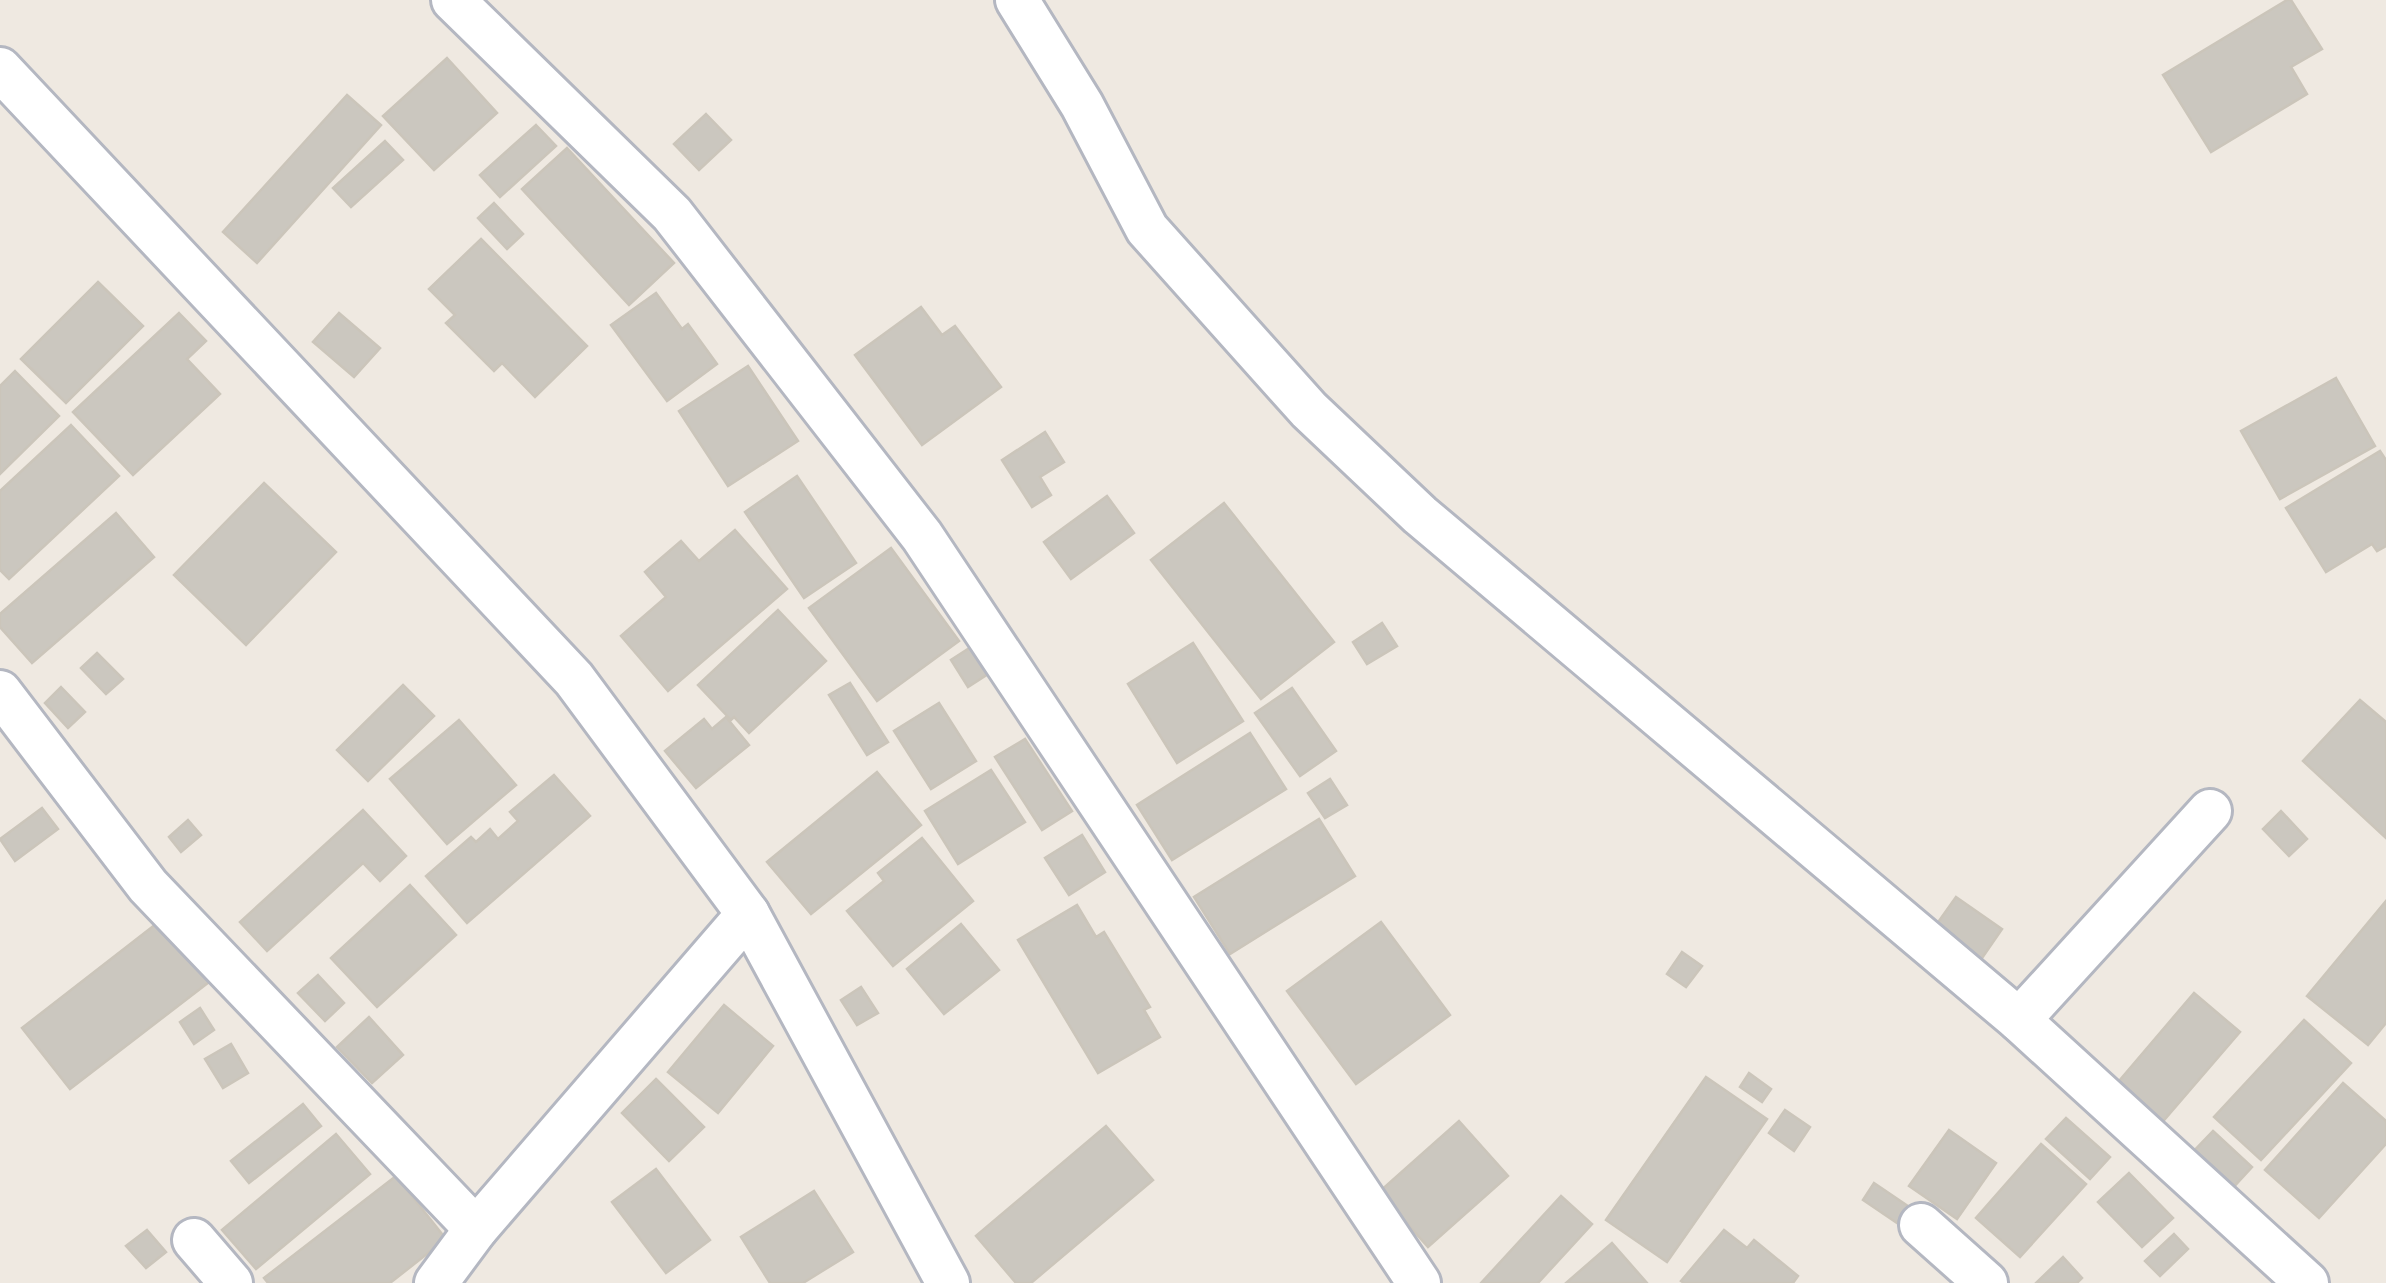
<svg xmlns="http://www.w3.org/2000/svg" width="2386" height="1283" font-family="Quicksand,sans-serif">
<rect width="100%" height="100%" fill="#efe9e1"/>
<g fill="#cbc7bf" stroke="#cbc5ba" stroke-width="2.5">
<polygon points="2287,0 2291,0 2322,49 2291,67 2307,94 2211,152 2163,75"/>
<polygon points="447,58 497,113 434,170 383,116"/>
<polygon points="347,95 381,125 257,263 223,232"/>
<polygon points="706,114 731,140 699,170 674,144"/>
<polygon points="536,125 556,146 500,197 480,175"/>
<polygon points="385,141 403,160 351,207 333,188"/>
<polygon points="567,148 674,263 629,305 522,189"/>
<polygon points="494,203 523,234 507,249 478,218"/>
<polygon points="481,239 587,346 535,397 502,363 494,371 446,323 455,315 429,289"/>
<polygon points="98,282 143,326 66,403 21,359"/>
<polygon points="656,293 682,329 688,324 717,364 667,401 611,325"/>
<polygon points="921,307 942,335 955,326 1001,387 922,445 855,355"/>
<polygon points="179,313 206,341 187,359 220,394 133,475 73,412"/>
<polygon points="339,313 380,348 354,377 313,342"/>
<polygon points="748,366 798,441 728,486 679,411"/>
<polygon points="15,371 59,416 0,474 0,386"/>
<polygon points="2336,378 2375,446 2280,499 2241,431"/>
<polygon points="71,425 119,476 9,579 0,570 0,491"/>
<polygon points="1045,432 1064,462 1040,477 1051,495 1032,507 1002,460"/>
<polygon points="2380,451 2386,460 2386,546 2377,551 2372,544 2326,572 2286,508"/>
<polygon points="797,476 856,563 804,598 745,512"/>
<polygon points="264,483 336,552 246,645 174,575"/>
<polygon points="1107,496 1134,533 1071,579 1044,542"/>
<polygon points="1224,503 1334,642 1261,699 1151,560"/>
<polygon points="116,513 154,557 32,663 0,627 0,614"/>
<polygon points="735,530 787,589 668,691 621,636 666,597 645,572 681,541 699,561"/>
<polygon points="891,548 959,641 877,701 809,608"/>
<polygon points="778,610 826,661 749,733 734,717 731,720 698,685"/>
<polygon points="1382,623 1397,646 1367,664 1353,642"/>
<polygon points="1193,643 1243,721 1177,763 1128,684"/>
<polygon points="971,647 988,674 968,687 951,660"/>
<polygon points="97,653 123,679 106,694 81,668"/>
<polygon points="850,683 888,742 867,755 829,695"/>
<polygon points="403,685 434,716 368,781 337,750"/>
<polygon points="61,687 85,712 68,728 45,703"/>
<polygon points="1292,688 1336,751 1300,776 1255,713"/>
<polygon points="2360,700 2386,722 2386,838 2303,761"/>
<polygon points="939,703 976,761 931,789 894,731"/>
<polygon points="726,717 749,745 696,788 665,751 704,719 712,729"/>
<polygon points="459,720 516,785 447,844 390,779"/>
<polygon points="1250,733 1286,789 1172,860 1137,805"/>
<polygon points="1025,739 1072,811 1042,830 995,757"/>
<polygon points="991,770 1025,822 958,864 925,811"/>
<polygon points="877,772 921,825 811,914 767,862"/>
<polygon points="554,775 590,816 467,923 426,876 471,837 476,842 490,829 498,839 518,821 510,812"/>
<polygon points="1330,779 1347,805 1325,818 1308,793"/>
<polygon points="42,808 58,829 15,861 0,839"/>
<polygon points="363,810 406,856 380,881 363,863 267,951 240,922"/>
<polygon points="2281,811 2307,839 2289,856 2263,829"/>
<polygon points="1319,819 1355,876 1230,954 1194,897"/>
<polygon points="188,820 201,835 181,852 169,837"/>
<polygon points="1082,835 1105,872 1069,895 1045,858"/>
<polygon points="922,838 973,901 893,966 847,911 884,881 878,873"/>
<polygon points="410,885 456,935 377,1007 331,958"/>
<polygon points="1956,897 2002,929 1980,961 1934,928"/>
<polygon points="2386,901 2386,1023 2368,1045 2307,996"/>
<polygon points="1077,905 1096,937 1104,932 1150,1007 1144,1010 1160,1037 1098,1073 1018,940"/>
<polygon points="165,917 213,979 70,1089 22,1028"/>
<polygon points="1381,922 1450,1015 1356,1084 1287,991"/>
<polygon points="961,924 999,970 944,1014 907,969"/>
<polygon points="1682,952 1702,966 1686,987 1667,974"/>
<polygon points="318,975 344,1003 325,1021 298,993"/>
<polygon points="861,987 878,1013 857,1025 841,1000"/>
<polygon points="2194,993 2240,1032 2159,1126 2113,1088"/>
<polygon points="724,1005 773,1046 718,1113 668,1072"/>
<polygon points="200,1008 214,1030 194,1044 180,1022"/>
<polygon points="369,1017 403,1055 372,1083 337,1047"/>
<polygon points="2304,1020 2351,1063 2261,1160 2214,1117"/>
<polygon points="231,1044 248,1073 223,1088 205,1059"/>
<polygon points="1749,1073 1771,1089 1762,1102 1740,1087"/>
<polygon points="1706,1077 1767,1119 1667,1262 1606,1220"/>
<polygon points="656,1079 704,1127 669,1161 622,1113"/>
<polygon points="2343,1083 2386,1121 2386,1144 2319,1218 2265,1170"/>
<polygon points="303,1104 321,1126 249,1183 231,1161"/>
<polygon points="1785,1110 1810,1127 1794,1151 1769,1133"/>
<polygon points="2066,1118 2110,1157 2090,1179 2046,1139"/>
<polygon points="1459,1121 1508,1176 1428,1247 1379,1192"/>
<polygon points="1106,1126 1153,1180 1031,1283 1016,1283 976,1236"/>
<polygon points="1949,1130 1996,1163 1957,1219 1909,1186"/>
<polygon points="2213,1131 2252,1167 2230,1191 2190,1155"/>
<polygon points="336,1134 370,1174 256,1269 222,1230"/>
<polygon points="2041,1144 2086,1184 2020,1257 1976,1218"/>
<polygon points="656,1169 710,1240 666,1273 612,1202"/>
<polygon points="2129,1173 2173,1218 2142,1247 2098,1202"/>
<polygon points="396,1176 446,1239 390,1283 268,1283 264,1278"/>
<polygon points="1874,1183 1908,1206 1897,1223 1863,1200"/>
<polygon points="814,1191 853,1252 803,1283 770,1283 741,1237"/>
<polygon points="1561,1196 1592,1224 1538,1283 1481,1283"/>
<polygon points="147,1230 166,1252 146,1268 126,1246"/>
<polygon points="1724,1230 1747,1248 1754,1240 1798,1276 1793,1283 1684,1283 1681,1281"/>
<polygon points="2174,1234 2188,1249 2160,1276 2145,1261"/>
<polygon points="1612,1243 1647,1283 1566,1283"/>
<polygon points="2063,1257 2082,1278 2077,1283 2036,1283"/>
</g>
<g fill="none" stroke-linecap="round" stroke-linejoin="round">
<defs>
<g id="street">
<polyline points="453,0 672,214 922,536 1419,1283"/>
<polyline points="1017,0 1082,105 1147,229 1309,410 1420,515 2019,1020 2307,1283"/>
<polyline points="0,69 574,679 748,914 948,1283"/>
<polyline points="0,692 148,886 476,1229"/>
<polyline points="2019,1020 2210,811"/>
<polyline points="1921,1225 1986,1283"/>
<polyline points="194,1240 231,1283"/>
<polyline points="436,1283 476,1229 748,914"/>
</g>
</defs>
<use href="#street" stroke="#b4b7c1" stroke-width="48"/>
<use href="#street" stroke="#fff" stroke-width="42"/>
</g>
</svg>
